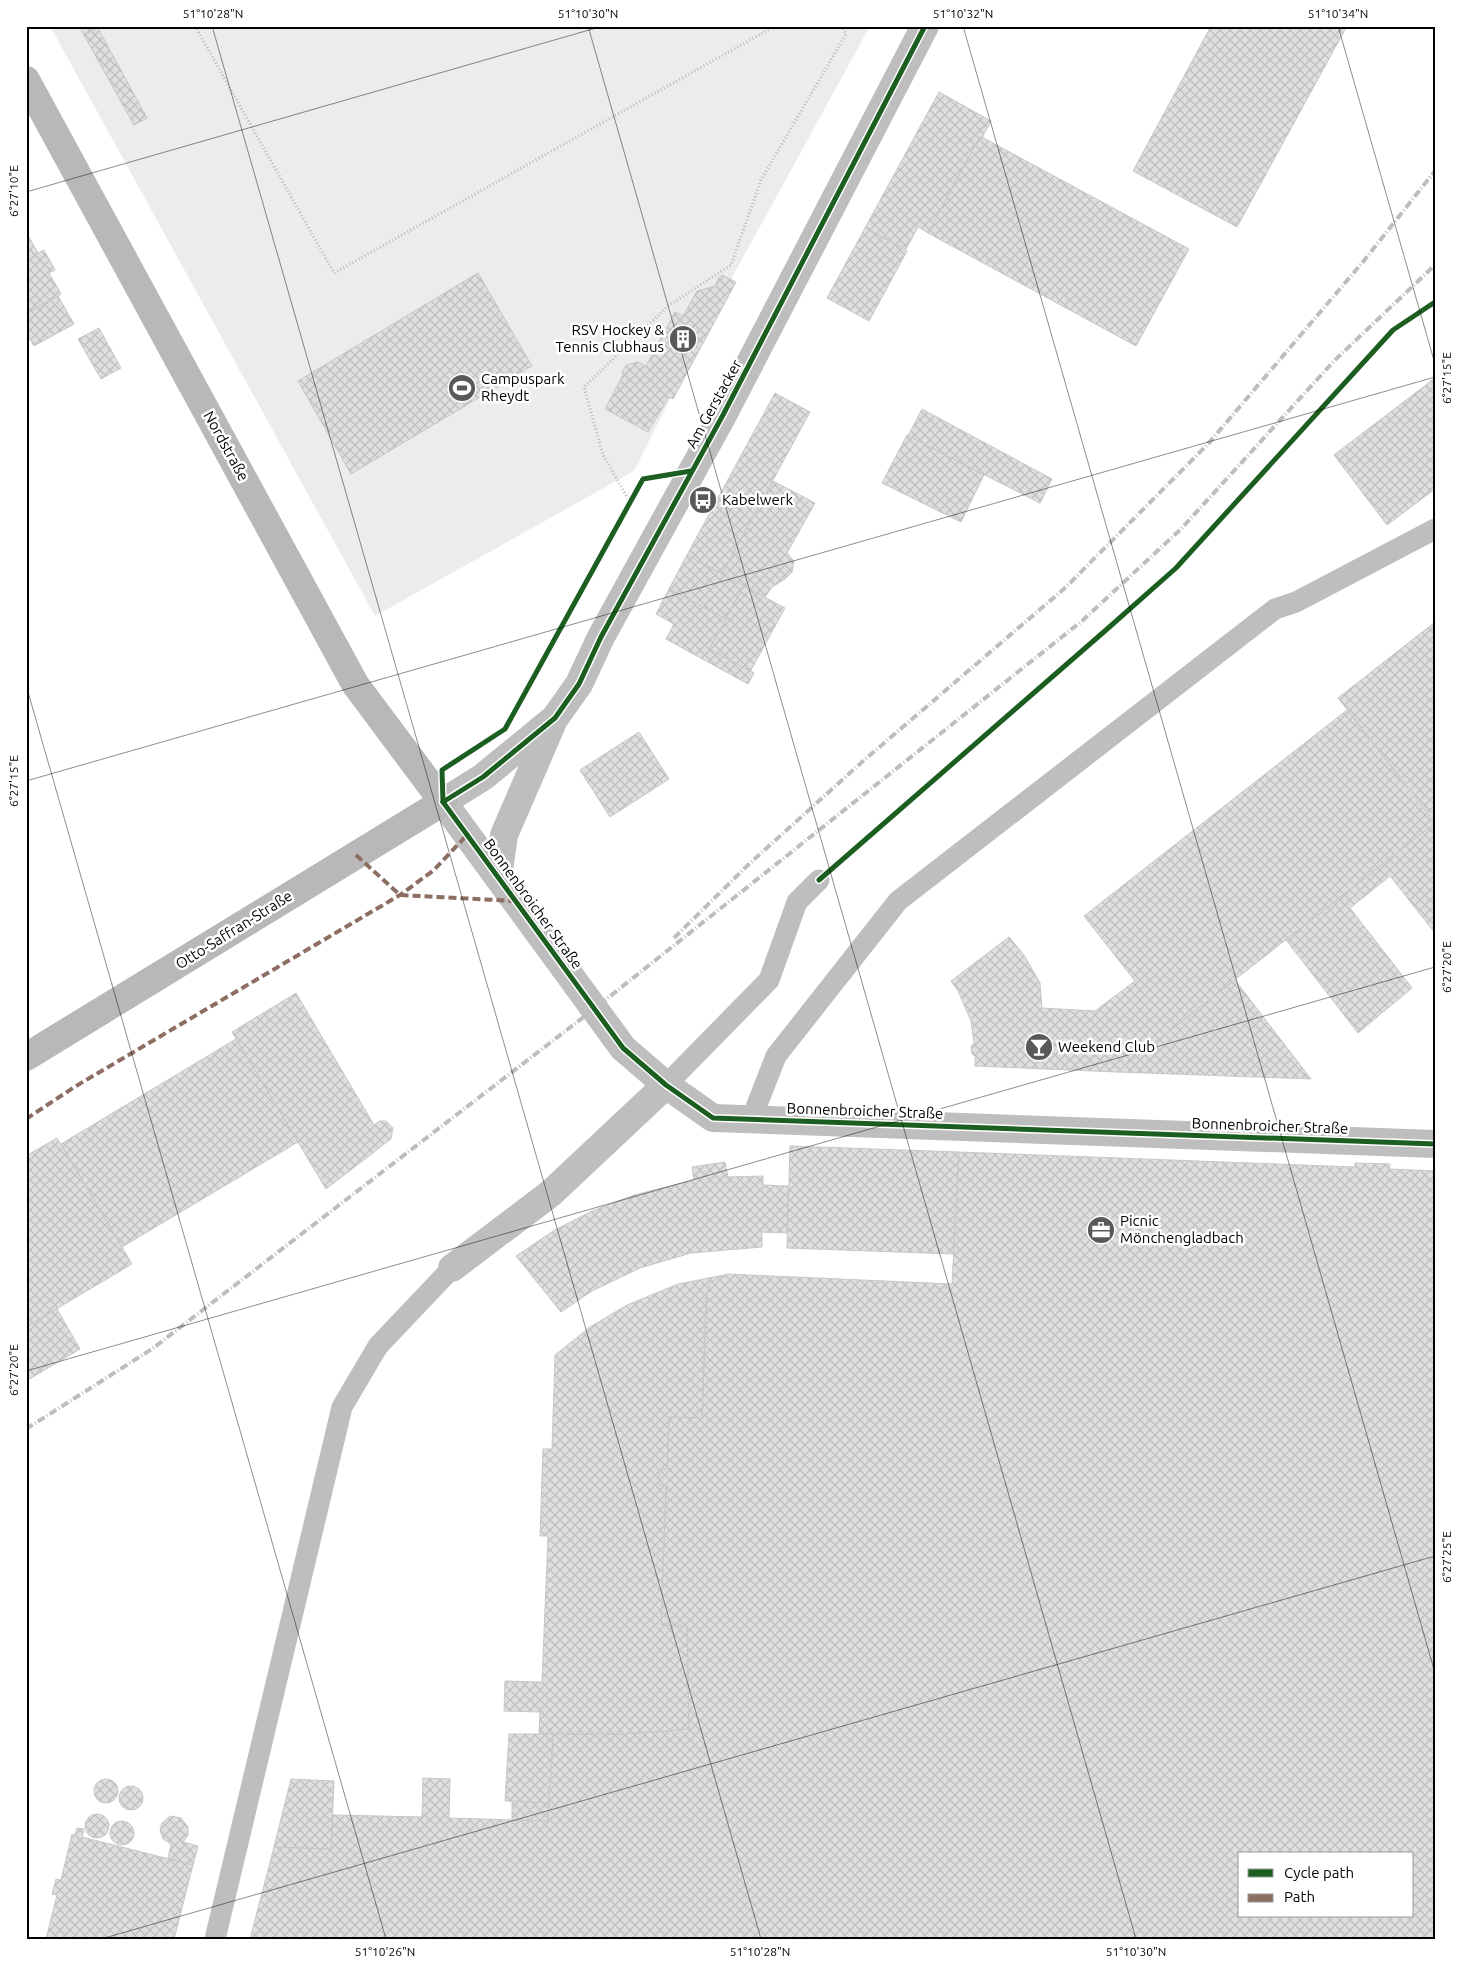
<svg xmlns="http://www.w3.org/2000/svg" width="1461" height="1965" font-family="Ubuntu,sans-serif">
<defs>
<pattern id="building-cross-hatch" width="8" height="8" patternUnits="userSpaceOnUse" patternTransform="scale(1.25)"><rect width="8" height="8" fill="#dfdfdf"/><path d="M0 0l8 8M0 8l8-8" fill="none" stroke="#bebebe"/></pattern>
</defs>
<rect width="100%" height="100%" fill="#fff"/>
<polygon fill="#ececec" points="50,26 870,26 717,305 634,471 375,616"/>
<g fill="url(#building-cross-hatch)" stroke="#c7c7c7" fill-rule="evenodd">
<polygon points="79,26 97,26 98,28 84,35"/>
<polygon points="1211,26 1347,26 1237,227 1133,171"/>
<polygon points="98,28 147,118 134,125 84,35"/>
<polygon points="939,92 991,121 982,138 980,136 928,233 918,227 906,249 865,228"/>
<polygon points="980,136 1189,249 1136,346 928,233"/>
<polygon points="865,228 907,251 869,321 827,298"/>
<polygon points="26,232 38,253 44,250 55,270 49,273 61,294 26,314"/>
<polygon points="478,273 532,366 351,474 298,381"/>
<polygon points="722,275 736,282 673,399 669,397 648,432 605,409 623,375 622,372 626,365 638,362 646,366 675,312 683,316 697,291 715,286 720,276"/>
<polygon points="58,296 74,324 34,346 26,333 26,314"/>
<polygon points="99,328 121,368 101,379 78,339"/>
<polygon points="1435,378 1435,489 1387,525 1334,455"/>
<polygon points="775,393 810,412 722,574 687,555"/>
<polygon points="922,409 1052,479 1040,503 908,436"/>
<polygon points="907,435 984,475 961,522 882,483"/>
<polygon points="773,481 815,503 787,553 794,561 792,572 785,579 772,587 765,597 722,574"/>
<polygon points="687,555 744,586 726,619 669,589"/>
<polygon points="744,586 785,608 750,672 709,649"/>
<polygon points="669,589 726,619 709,649 754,673 748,684 666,639 674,624 656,614"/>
<polygon points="1435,622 1435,821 1338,698"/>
<polygon points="1347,710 1435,823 1117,1072 975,1066 975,1056 972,1054 971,1046 974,1043 971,1021 958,991 951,981 1009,937 1024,955 1040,983 1042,1008 1095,1011 1135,981 1084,916"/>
<polygon points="639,732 669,779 610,817 580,770"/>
<polygon points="1435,823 1435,933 1390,876 1350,908 1412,988 1358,1033 1286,940"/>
<polygon points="1235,980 1311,1079 1117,1072"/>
<polygon points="296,993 374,1125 380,1121 386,1121 393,1128 391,1139 326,1189 232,1032"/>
<polygon points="236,1039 298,1142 122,1247 61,1144"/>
<polygon points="57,1138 132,1264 26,1327 26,1156"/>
<polygon points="790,1146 959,1152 954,1254 787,1248"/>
<path d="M959 1152 1355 1167V1163L1390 1164 1389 1169 1435 1171V1939H250L274 1847 331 1849 333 1815 422 1817 423 1778 450 1779 449 1818 548 1821 553 1734H622L689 1729 687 1626 661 1625 666 1485H659V1469H667L669 1417 702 1418 707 1290 711 1282 717 1278 727 1274 952 1284ZM1240 1854H1412V1916H1240Z"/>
<polygon points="725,1162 728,1177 763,1176 763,1185 788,1186 787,1233 762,1232 762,1247 691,1253 640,1268 592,1291 561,1312 516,1256 553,1231 592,1211 634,1195 694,1180 692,1167"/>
<polygon points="724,1275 711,1282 706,1295 702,1418 669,1417 667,1469 659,1469 659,1485 666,1485 661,1625 687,1626 689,1729 622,1734 539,1734 540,1712 504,1711 505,1681 542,1682 548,1536 540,1536 543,1449 552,1449 555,1355 590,1327 627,1305 678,1284"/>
<polygon points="57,1309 80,1349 26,1381 26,1327"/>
<polygon points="509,1734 553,1734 549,1803 505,1801"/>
<polygon points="291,1779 334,1781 331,1849 274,1847"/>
<circle cx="106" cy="1791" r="12"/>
<circle cx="131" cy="1798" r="12"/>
<polygon points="512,1801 549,1803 548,1821 512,1820"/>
<circle cx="97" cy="1826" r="12"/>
<polygon points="170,1816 181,1818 188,1827 188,1835 183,1842 198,1846 193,1865 168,1858 171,1844 163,1839 160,1830 162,1823"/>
<circle cx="122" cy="1833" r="12"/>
<polygon points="77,1828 84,1829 82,1837 193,1865 174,1939 46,1939 57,1895 52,1894 56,1879 61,1880 72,1834 75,1835"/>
</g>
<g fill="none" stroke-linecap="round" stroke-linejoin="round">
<g stroke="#b9b9b9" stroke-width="3" stroke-dasharray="1 2.5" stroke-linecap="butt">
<polyline points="195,26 334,273 775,26"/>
<polyline points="630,502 603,455 584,387 668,306 731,265 761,180 846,34 842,26"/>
</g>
<g stroke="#bebebe" stroke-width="21">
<polyline points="666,1085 769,980 797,902 819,880"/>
<polyline points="751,1120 776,1056 898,901 1275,609 1296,602 1435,529"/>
<polyline points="215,1939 342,1407 378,1346 452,1268"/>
</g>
<g stroke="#bebebe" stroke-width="28">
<polyline points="925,26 723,415 601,637 579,684 555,718 483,777 443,802 623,1048 666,1085 713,1118 1435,1144"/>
<polyline points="498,877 504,835 552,724"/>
<polyline points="452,1268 551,1193 666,1085"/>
</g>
<polyline stroke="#b8b8b8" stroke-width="28" points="26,80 355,684 443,802 26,1057"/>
<g stroke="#bebebe" stroke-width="4" stroke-dasharray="8 2.5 1 2.5" stroke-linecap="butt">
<polyline points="674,938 748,865 862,762 1065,588 1208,444 1362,263 1435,171"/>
<polyline points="26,1429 152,1349 594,1009 1082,621 1181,529 1334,361 1435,265"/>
</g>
<g stroke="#8d6e63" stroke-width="4" stroke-dasharray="8 4" stroke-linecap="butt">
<polyline points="356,855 400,895 515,901"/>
<polyline points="26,1119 76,1086 400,895 434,870 467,835"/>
</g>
<defs>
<g id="cycleway">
<polyline points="443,802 623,1048 666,1085 713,1118 1435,1144"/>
<polyline points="443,802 483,777 555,718 579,684 601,637 723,415 925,26"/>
<polyline points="443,802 442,770 505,729 643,479 691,471"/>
<polyline points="819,880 1106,630 1176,568 1393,330 1435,302"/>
</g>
</defs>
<use href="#cycleway" stroke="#fff" stroke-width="8"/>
<use href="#cycleway" stroke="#1b5e20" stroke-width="5"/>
</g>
<path fill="none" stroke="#000" stroke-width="1" stroke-opacity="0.45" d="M212 26 761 1939M588 26 1136 1939M963 26 1435 1673M1338 26 1435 364M26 192 603 26M26 685 386 1939M26 781 1435 377M26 1371 1435 967M101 1939 1435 1556"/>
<defs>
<symbol id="building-disc" viewBox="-11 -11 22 22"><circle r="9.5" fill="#595959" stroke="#fff"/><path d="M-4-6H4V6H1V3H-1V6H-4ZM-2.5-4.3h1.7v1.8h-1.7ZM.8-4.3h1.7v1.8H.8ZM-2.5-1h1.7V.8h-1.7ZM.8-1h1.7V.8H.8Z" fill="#fff"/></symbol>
<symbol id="stadium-disc" viewBox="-11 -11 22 22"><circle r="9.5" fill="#595959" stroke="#fff"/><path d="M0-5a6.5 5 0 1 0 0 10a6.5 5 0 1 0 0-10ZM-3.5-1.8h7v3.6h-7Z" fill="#fff"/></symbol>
<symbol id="bus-disc" viewBox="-11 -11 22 22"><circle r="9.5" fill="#595959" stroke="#fff"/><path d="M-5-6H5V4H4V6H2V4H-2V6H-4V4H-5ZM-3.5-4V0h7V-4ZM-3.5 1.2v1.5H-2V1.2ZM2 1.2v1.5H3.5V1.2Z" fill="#fff"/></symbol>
<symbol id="bar-disc" viewBox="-11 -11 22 22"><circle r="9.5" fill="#595959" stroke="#fff"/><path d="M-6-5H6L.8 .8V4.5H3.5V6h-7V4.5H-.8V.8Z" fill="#fff"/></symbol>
<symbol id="office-disc" viewBox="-11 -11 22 22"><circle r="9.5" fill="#595959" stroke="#fff"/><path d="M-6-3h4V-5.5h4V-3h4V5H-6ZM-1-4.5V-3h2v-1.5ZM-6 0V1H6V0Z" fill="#fff"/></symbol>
</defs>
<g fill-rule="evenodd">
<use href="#building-disc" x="667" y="323" width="32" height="32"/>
<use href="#stadium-disc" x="446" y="372" width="32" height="32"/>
<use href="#bus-disc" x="687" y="484" width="32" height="32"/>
<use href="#bar-disc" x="1023" y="1031" width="32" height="32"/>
<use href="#office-disc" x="1085" y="1214" width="32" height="32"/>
</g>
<g text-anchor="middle" stroke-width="5" stroke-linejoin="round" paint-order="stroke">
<g font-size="15" fill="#000" stroke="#fff" text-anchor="start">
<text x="664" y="335" text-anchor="end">RSV Hockey &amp;<tspan x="664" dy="17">Tennis Clubhaus</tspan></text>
<text x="481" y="384">Campuspark<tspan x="481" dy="17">Rheydt</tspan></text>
<text x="722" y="505">Kabelwerk</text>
<text x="1058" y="1052">Weekend Club</text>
<text x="1120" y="1226">Picnic<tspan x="1120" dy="17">Mönchengladbach</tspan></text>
</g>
<g font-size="15" fill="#000" stroke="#fff">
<text transform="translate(714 404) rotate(-61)" y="5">Am Gerstacker</text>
<text transform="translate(226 446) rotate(61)" y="5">Nordstraße</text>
<text transform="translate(533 904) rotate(54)" y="5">Bonnenbroicher Straße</text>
<text transform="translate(234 930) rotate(-32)" y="5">Otto-Saffran-Straße</text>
<text transform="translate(865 1111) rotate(2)" y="5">Bonnenbroicher Straße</text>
<text transform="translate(1270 1126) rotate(2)" y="5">Bonnenbroicher Straße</text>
</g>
</g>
<rect width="1461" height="1965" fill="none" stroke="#ffffff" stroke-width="55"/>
<rect x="1238" y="1852" width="175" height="65" fill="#ffffff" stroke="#999999"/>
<rect x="1248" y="1869" width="25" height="8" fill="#1b5e20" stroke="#999999"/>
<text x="1284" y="1878" font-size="15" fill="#000000">Cycle path</text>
<rect x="1248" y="1894" width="25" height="8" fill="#8d6e63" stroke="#999999"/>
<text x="1284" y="1902" font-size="15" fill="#000000">Path</text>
<rect x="28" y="28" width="1406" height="1910" fill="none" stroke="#000" stroke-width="2"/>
<g font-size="12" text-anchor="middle" fill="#000">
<text x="213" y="18">51°10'28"N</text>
<text x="588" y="18">51°10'30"N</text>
<text x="963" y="18">51°10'32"N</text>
<text x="1338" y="18">51°10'34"N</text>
<text transform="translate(14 191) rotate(-90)" y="4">6°27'10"E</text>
<text transform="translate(1447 378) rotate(-90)" y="4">6°27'15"E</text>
<text transform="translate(14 781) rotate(-90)" y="4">6°27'15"E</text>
<text transform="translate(1447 967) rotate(-90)" y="4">6°27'20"E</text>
<text transform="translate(14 1370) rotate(-90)" y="4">6°27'20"E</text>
<text transform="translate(1447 1557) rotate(-90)" y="4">6°27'25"E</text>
<text x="385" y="1956">51°10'26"N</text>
<text x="760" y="1956">51°10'28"N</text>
<text x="1136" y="1956">51°10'30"N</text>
</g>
</svg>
